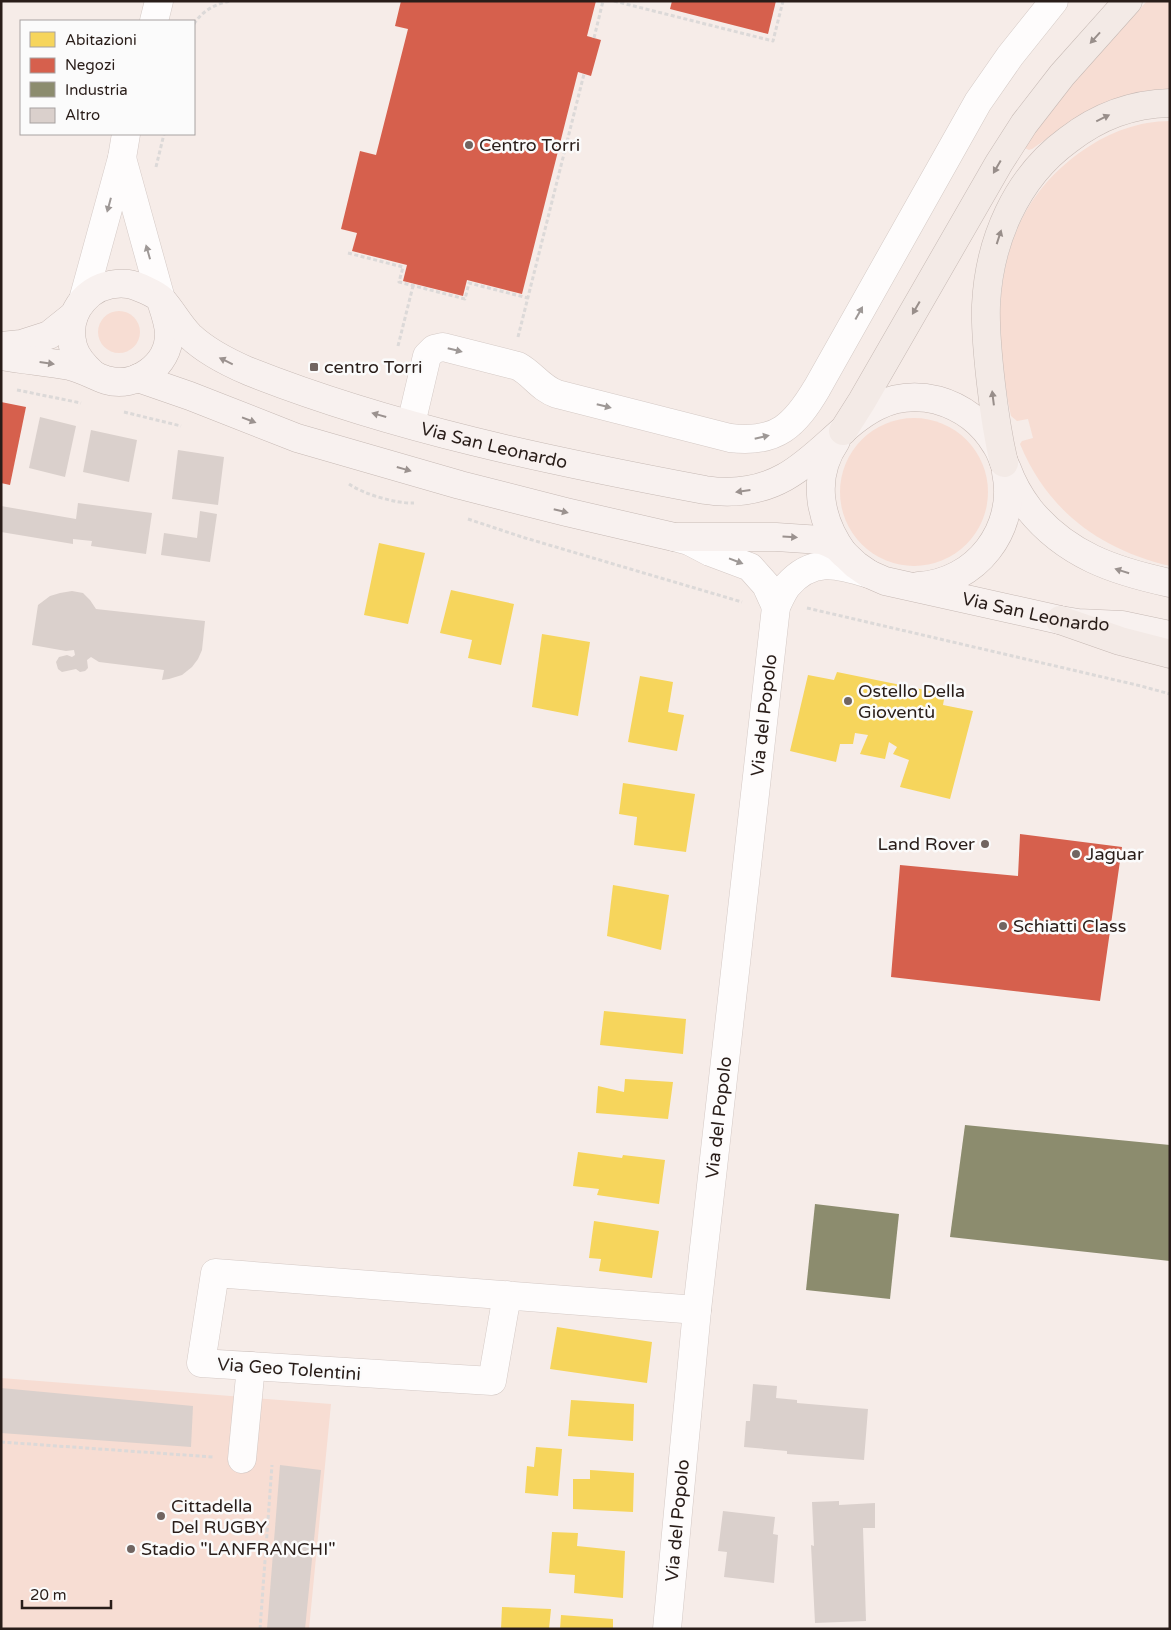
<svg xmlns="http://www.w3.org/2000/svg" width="1171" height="1630" font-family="'Varela Round',sans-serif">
<rect width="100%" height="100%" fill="#f6ece8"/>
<g fill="#f7ddd3">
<polygon points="1147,1 1170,1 1170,89 1148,91 1079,116 1032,149 1029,150 1025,148 1026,143 1075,80"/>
<path d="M1170 121V566C1099 549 1048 511 1020 444L1022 441 1033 438 1028 419 1017 421 1011 416C990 317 991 212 1085 149 1110 132 1139 121 1170 121Z"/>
<circle cx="119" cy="332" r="21"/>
<circle cx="914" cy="492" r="74"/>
<polygon points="1,1378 331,1404 309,1629 1,1629"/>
</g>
<g fill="#f6d55c">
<polygon points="379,543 425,553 408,624 364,615"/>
<polygon points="451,590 514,604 501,665 468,658 472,640 440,633"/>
<polygon points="542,634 590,642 578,716 532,707"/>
<polygon points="837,672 945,694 943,705 973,711 950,799 900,787 909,760 893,754 897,747 889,742 885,759 860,754 868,735 855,733 853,744 840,744 836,762 790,751 808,675 834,680"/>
<polygon points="640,676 673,682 668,712 684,715 677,751 628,742"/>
<polygon points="623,783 695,794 686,852 634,845 637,817 619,814"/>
<polygon points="613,885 669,895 661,950 607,936"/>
<polygon points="604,1011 686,1019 683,1054 600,1045"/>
<polygon points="625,1079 673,1082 668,1119 596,1113 598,1086 624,1092"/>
<polygon points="578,1152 622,1158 623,1155 665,1160 659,1204 597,1195 599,1189 573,1186"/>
<polygon points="594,1221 659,1231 652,1278 599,1271 601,1259 589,1258"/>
<polygon points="557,1327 652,1342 647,1383 550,1369"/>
<polygon points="571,1400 634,1404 633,1441 568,1436"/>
<polygon points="536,1447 562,1449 558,1496 525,1493 527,1466 534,1467"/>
<polygon points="590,1470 634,1473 633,1512 573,1509 573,1479 590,1479"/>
<polygon points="552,1532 578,1533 577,1546 625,1551 623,1598 574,1593 575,1575 549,1573"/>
<polygon points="502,1607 551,1609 549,1629 501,1629"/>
<polygon points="561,1615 613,1619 613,1629 560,1629"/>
</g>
<g fill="#d6604d">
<polygon points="401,1 596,1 587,36 601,40 591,76 578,72 522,294 467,280 463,296 403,281 407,265 352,251 357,233 341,229 360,151 376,155 408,29 395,26"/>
<polygon points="672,1 776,1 768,34 670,9"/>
<polygon points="1,402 26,407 10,485 1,483"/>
<polygon points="1020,834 1122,847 1100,1001 891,977 900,865 1018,876"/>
</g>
<g fill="#8c8c6e">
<polygon points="965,1125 1170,1145 1170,1261 950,1237"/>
<polygon points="815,1204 899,1214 890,1299 806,1290"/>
</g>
<g fill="#dad0cc">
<polygon points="40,417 76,426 65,477 29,468"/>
<polygon points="91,430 137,440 129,482 83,472"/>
<polygon points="178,450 224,457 218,505 172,499"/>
<polygon points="78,503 152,513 146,554 91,546 92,541 73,539 73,544 1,532 1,506 76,519"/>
<polygon points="200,511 217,514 210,562 161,555 164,533 197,538"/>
<polygon points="72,591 83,593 90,600 96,609 205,621 202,650 198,659 192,667 182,675 169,679 162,680 164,670 99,662 91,657 87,660 88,668 85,671 80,672 76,669 62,672 58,669 56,662 59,657 67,655 72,657 75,655 74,650 66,651 32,645 38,605 50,596 60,593"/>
<polygon points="753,1384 777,1386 776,1398 797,1400 797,1403 868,1409 864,1460 787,1454 787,1451 744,1447 746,1421 750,1421"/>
<polygon points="1,1388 193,1406 191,1447 1,1433"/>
<polygon points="280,1465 321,1470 305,1629 267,1629"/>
<polygon points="839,1501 839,1505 875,1503 875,1528 863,1528 866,1621 815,1623 811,1545 814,1546 812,1502"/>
<polygon points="723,1511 775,1517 773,1534 778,1535 774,1583 724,1577 727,1552 718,1551"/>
</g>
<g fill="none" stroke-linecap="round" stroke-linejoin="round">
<defs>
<g id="minor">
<polyline points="154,21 159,1"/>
<polyline points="122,158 161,299"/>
<polyline points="83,300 122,158 126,134"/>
<path d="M411 424 427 356 434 349 443 347 518 366C533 374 540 388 557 394L730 438C777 444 795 425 817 388L978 102 1010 56 1054 1"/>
<polyline points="674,537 689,541 710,552 750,567 766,585 776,607"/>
<polyline points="507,1295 492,1381 201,1363 215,1273 697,1310"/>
<polyline points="242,1459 251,1366"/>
<path id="s1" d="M667 1629 697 1310 776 607C779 600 783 592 787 586 812 557 837 564 869 574"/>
</g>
<g id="major">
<polyline points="1,346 21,344 49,335 74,315"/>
<path d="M1 356C24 360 48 362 70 366 83 369 94 376 106 380 136 389 169 365 169 334 169 325 165 313 162 304"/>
<path id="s2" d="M93 374C84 366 76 358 73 346 64 311 91 280 128 284 136 285 156 294 162 300 172 311 179 325 190 336 207 352 227 362 248 371 394 429 551 461 705 490 732 494 760 491 785 477 838 447 866 383 937 400 962 407 983 423 996 445 1001 452 1003 461 1007 469 1012 483 1020 497 1029 509 1066 555 1114 571 1170 583"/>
<path id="s3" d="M138 378 190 396 297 438 460 485 566 512 674 537H776L821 540 829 543 837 547 856 565 869 574 885 581 1060 620 1078 623 1122 625 1170 635"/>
<path d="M836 441C811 477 819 520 844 554"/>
<path d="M918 586C976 583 1018 529 1006 472"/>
</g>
<g id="highway">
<polyline points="843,431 862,401 999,163 1024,124 1062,75 1128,1"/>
<path d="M1004 463C998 437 994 411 991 384 988 358 985 331 986 305 989 241 1016 178 1068 140 1099 116 1131 104 1170 103"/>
<polyline points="1060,620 1120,641 1170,654"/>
</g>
</defs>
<use href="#minor" stroke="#d4c9c5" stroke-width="29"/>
<use href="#major" stroke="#c6b9b4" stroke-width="29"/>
<use href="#highway" stroke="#c6b9b4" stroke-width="29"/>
<g stroke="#dcd9d8" stroke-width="3" stroke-dasharray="4 2.5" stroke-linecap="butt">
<polyline points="614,1 773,41 783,1"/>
<path d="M194 24C202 11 215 4 230 1"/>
<polyline points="594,38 603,1"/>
<polyline points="156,167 164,134"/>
<polyline points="348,253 403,267 399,282 465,299 469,283 528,298"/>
<polyline points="518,337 584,74"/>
<polyline points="398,346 413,286"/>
<polyline points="17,390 81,403"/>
<polyline points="124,412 181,426"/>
<path d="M349 484C363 494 397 504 414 503"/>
<polyline points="468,519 522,537 742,602"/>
<polyline points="807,608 1141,686 1170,694"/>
<polyline points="1,1442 213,1457"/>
<polyline points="260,1629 272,1465"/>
</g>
<use href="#minor" stroke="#fefcfc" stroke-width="28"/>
<use href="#major" stroke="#f8f1ef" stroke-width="28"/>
<use href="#highway" stroke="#f3eae6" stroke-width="28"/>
</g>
<defs><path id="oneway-solid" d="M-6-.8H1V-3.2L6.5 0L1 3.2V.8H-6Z" transform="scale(1.25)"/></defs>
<g fill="#988e8a">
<use href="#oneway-solid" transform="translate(1095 38) rotate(132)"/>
<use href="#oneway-solid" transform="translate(1103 118) rotate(-26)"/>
<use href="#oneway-solid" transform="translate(997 167) rotate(120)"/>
<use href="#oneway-solid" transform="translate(999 237) rotate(-72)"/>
<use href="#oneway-solid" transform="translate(916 308) rotate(120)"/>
<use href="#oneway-solid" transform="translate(993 398) rotate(-97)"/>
</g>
<g fill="#9e9896">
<use href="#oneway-solid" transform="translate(109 205) rotate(105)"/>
<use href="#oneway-solid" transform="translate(148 252) rotate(-106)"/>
<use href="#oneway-solid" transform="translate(859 313) rotate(-61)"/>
<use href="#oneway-solid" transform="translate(455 350) rotate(14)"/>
<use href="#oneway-solid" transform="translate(604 406) rotate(14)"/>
<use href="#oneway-solid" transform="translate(762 437) rotate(-13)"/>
<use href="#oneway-solid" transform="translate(736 561) rotate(21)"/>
</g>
<g fill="#9b928f">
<use href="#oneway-solid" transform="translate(226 361) rotate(-154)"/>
<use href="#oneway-solid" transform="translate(47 363) rotate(8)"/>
<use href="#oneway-solid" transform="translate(379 415) rotate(-164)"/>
<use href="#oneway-solid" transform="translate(249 420) rotate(21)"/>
<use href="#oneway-solid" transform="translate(404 469) rotate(16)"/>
<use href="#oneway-solid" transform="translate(743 491) rotate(172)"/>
<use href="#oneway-solid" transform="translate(561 511) rotate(14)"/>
<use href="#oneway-solid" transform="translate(790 537) rotate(3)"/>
<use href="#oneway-solid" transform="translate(1122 571) rotate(-162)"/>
</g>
<g fill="#716561" stroke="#fbfbfb" stroke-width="2">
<circle cx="469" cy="145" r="5"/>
<rect x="309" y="362" width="10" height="10" rx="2.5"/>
<circle cx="848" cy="701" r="5"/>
<circle cx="985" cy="844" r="5"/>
<circle cx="1076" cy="854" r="5"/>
<circle cx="1003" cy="926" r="5"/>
<circle cx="161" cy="1516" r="5"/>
<circle cx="131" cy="1549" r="5"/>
</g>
<g text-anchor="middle" stroke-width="5" stroke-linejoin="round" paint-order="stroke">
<g font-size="18" fill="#291d19" stroke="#fbfbfb" text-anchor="start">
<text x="479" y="151">Centro Torri</text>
<text x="324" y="373">centro Torri</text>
<text x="858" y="697">Ostello Della<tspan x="858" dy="21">Gioventù</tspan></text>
<text x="975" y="850" text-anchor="end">Land Rover</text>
<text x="1086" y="860">Jaguar</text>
<text x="1013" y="932">Schiatti Class</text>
<text x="171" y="1512">Cittadella<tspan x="171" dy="21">Del RUGBY</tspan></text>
<text x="141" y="1555">Stadio "LANFRANCHI"</text>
</g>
<g font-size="18" fill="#291d19" stroke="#fbfbfb">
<text dy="6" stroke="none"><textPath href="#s2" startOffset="542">Via San Leonardo</textPath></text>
<text dy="6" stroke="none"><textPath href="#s3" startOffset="938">Via San Leonardo</textPath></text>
<text dy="6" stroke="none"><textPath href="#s1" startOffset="919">Via del Popolo</textPath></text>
<text dy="6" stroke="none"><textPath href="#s1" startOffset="514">Via del Popolo</textPath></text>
<text transform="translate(289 1369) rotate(4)" y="6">Via Geo Tolentini</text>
<text dy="6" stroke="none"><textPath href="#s1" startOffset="109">Via del Popolo</textPath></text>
</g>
</g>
<rect width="1171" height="1630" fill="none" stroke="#291d19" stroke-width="5"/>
<rect x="20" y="20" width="175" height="115" fill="#fbfbfb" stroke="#a7a2a1"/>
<rect x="30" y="32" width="25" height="15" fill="#f6d55c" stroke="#a7a2a1"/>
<text x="65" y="45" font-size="15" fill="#291d19">Abitazioni</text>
<rect x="30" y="58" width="25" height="15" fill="#d6604d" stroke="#a7a2a1"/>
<text x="65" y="70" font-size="15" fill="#291d19">Negozi</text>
<rect x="30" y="82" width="25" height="15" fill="#8c8c6e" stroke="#a7a2a1"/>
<text x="65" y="95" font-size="15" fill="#291d19">Industria</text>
<rect x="30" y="108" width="25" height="15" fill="#dad0cc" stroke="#a7a2a1"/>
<text x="65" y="120" font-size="15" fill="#291d19">Altro</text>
<path d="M22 1600v8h89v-8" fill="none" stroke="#291d19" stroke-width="2.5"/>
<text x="30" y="1600" font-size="15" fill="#291d19" stroke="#fbfbfb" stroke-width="4" paint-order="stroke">20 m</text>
</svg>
